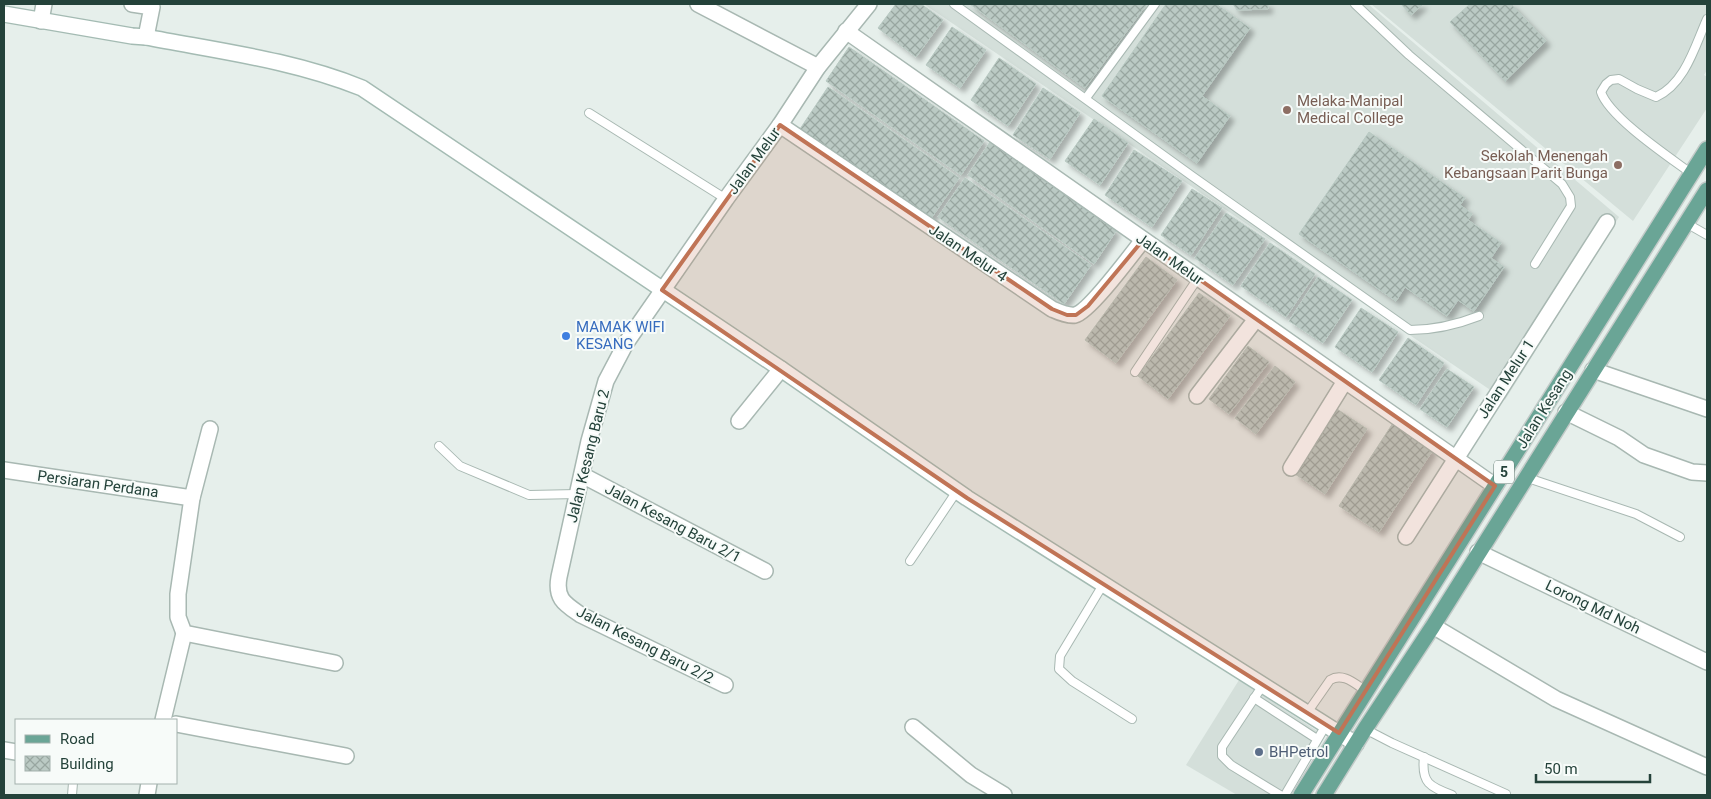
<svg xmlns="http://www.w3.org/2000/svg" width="1711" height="799" font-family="Roboto,sans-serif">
<defs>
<pattern id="building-cross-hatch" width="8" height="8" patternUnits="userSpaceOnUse" patternTransform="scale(1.25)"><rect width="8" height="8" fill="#bbcac4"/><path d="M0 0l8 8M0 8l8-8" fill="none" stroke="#98a6a0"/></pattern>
<filter id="shadow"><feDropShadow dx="4.5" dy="4.5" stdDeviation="2.5" flood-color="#0004"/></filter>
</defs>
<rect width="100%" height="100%" fill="#e6efeb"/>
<g fill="#d4dfda">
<polygon points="924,4 1368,4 1619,217 1505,400"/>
<polygon points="1371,4 1707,4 1707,70 1704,75 1707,77 1707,108 1633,221"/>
<polygon points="1239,680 1325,736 1290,795 1237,795 1186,765"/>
</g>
<g fill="url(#building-cross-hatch)" stroke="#b8c9c2" filter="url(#shadow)">
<polygon points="896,4 921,4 943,20 916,57 878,28"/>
<polygon points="970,4 1147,4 1085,88"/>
<polygon points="1166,4 1216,4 1250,28 1202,96 1230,116 1197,163 1102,96"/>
<polygon points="1233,4 1268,4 1268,9 1237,10"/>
<polygon points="1401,4 1423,4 1411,15"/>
<polygon points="1470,4 1511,4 1546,41 1505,81 1450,22"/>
<polygon points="952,27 986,50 960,88 926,65"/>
<polygon points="849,47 984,141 961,175 826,81"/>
<polygon points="999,58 1036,84 1008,126 971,100"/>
<polygon points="828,87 959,178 930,220 800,129"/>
<polygon points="1043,88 1080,113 1050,159 1013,135"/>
<polygon points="1094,119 1128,143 1100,185 1065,161"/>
<polygon points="1369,132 1465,198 1460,205 1472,214 1468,220 1501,243 1491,258 1504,267 1474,311 1458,300 1447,316 1405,287 1396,301 1299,234"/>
<polygon points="990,142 1116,231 1094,264 968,175"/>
<polygon points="1134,150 1182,181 1152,227 1105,195"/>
<polygon points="965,178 1091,265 1064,304 938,217"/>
<polygon points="1192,189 1222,208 1191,255 1161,235"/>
<polygon points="1226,213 1265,239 1233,285 1195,258"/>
<polygon points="1270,243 1315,274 1286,317 1241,286"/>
<polygon points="1146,257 1177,280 1116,363 1085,340"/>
<polygon points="1318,277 1352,300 1323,343 1289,321"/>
<polygon points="1199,293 1230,316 1168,399 1138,376"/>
<polygon points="1361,308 1398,332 1372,372 1335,347"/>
<polygon points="1408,338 1444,363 1416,405 1379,380"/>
<polygon points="1248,346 1269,362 1229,414 1209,399"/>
<polygon points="1275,366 1295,382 1256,434 1235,418"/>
<polygon points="1447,369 1474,387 1447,427 1420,409"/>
<polygon points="1337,409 1367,429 1325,494 1295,474"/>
<polygon points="1393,423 1433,450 1379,532 1339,506"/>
</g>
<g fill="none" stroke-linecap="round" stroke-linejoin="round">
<defs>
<g id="lane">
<path d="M954 4 1192 176 1410 330C1436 330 1456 325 1479 316"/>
<polyline points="1355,4 1409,55 1562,184 1570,197 1571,206 1535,264"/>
<polyline points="1086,98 1155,4"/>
<polyline points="589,113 726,199"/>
<path d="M1692 174C1669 157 1609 117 1601 92L1606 84 1611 80 1619 79 1637 89 1656 97C1685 84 1695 46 1707 19"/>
<polyline points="1686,223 1707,235"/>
<polyline points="1135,372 1198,278"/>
<polyline points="439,446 460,466 529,495 577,494"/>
<polyline points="1525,477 1636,514 1680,537"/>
<polyline points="910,561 957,491"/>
<polyline points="1104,583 1060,656 1059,669 1072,681 1132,719"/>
<polyline points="1263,685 1222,747 1222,756 1231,765 1280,795"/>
<polyline points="1254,698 1317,739"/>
<path d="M1307 713 1330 680C1343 672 1355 684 1366 691"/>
<polyline points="1365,729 1392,743 1506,794"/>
<path d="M1424 757C1421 783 1430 787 1452 795"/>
<polyline points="72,795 73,783"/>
<polyline points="1285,795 1326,725"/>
</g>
<g id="street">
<polyline points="132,4 152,7 146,37"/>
<polyline points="698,4 818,67"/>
<polyline points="41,21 44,4"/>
<polyline points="846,31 1495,486"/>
<path d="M780 125 1052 309C1059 312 1067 316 1075 315 1089 312 1132 254 1143 240"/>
<polyline points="1593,370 1707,409"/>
<polyline points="1197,396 1256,319"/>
<polyline points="1566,412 1619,438 1644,455 1692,472 1707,473"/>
<polyline points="739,421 781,369"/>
<polyline points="210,429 192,498 178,594 178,617 184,633 335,663"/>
<polyline points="1291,468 1345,381"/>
<polyline points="4,470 192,498"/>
<polyline points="582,475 765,571"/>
<polyline points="1406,537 1607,222"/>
<polyline points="1478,552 1707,662"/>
<polyline points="1433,626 1556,699 1707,767"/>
<path d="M725 685 581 615C565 604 555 599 559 577L589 441 606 381 626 343 726 199 780 125 818 67 869 4"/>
<polyline points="163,720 184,633"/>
<polyline points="176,724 346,756"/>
<polyline points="913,727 971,775 1004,795"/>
<polyline points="4,750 16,752"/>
<polyline points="147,795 149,783"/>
</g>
<path id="secondary" d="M4 14 132 36 146 37C218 51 293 60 362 88L781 369 967 498 1356 744"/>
<g id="primary">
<polyline points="1301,795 1707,149"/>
<polyline points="1324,795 1365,729 1433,626 1707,190"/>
</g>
</defs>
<use href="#lane" stroke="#a8b8b2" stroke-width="10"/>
<use href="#street" stroke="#a8b8b2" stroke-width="18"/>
<use href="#secondary" stroke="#a4bbb3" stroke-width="18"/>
<use href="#primary" stroke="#c2cac8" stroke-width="18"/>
<use href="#lane" stroke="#fff" stroke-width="8"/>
<use href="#street" stroke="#fff" stroke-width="15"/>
<use href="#secondary" stroke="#fff" stroke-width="15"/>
<use href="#primary" stroke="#6aa596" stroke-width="15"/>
</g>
<path fill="#c07456" fill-opacity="0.2" stroke="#c07456" stroke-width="4" stroke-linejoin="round" d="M780 125 1052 309 1067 315H1076L1088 306 1143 240 1495 486 1339 733 967 498 662 290Z"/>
<g fill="#8d6e63" stroke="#f7fbf9" stroke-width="2">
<circle cx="1287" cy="110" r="5"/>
<circle cx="1618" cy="165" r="5"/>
</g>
<circle fill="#3f7fe0" stroke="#f7fbf9" stroke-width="2" cx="566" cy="336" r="5"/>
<circle fill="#5c6f8a" stroke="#f7fbf9" stroke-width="2" cx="1259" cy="752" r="5"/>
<g text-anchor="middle" stroke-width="4" stroke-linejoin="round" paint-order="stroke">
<rect fill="#f7fbf9" stroke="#637a73" stroke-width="1" x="1494" y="460.5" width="20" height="23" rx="4"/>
<g font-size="14" font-weight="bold" fill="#24423a">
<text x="1504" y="477">5</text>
</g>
<g font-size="15" fill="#785e54" stroke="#f7fbf9" text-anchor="start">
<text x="1297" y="106">Melaka-Manipal<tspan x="1297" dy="17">Medical College</tspan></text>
<text x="1608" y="161" text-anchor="end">Sekolah Menengah<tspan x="1608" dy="17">Kebangsaan Parit Bunga</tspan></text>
</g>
<g font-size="15" fill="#24423a" stroke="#f7fbf9">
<text transform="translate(754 161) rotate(-54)" y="5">Jalan Melur</text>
<text transform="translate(968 253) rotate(34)" y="5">Jalan Melur 4</text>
<text transform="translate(1170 259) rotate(35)" y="5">Jalan Melur</text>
<text transform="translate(1506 379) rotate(-57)" y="5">Jalan Melur 1</text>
<text transform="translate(1544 409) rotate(-58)" y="5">Jalan Kesang</text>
<text transform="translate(588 456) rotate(-76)" y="5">Jalan Kesang Baru 2</text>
<text transform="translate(98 484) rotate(8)" y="5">Persiaran Perdana</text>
<text transform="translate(673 523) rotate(28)" y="5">Jalan Kesang Baru 2/1</text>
<text transform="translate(1593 607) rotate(26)" y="5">Lorong Md Noh</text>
<text transform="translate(645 645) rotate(27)" y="5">Jalan Kesang Baru 2/2</text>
</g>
<g font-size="15" fill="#366cbe" stroke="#f7fbf9" text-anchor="start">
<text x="576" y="332">MAMAK WIFI<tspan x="576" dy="17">KESANG</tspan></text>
</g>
<g font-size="15" fill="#4e5e75" stroke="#f7fbf9" text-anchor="start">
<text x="1269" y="757">BHPetrol</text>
</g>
</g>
<rect width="1711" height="799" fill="none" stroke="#24423a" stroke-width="10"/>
<rect x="15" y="719" width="162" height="65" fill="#f7fbf9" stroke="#a3b1ad"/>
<rect x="25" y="735" width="25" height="8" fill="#6aa596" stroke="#a3b1ad"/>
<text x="60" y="744" font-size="15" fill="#24423a">Road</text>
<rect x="25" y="756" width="25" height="15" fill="url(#building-cross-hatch)" stroke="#a3b1ad"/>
<text x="60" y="769" font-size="15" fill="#24423a">Building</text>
<path d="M1536 774v8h114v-8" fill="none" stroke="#24423a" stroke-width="2.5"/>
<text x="1544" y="774" font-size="15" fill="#24423a" stroke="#f7fbf9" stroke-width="4" paint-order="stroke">50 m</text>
</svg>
